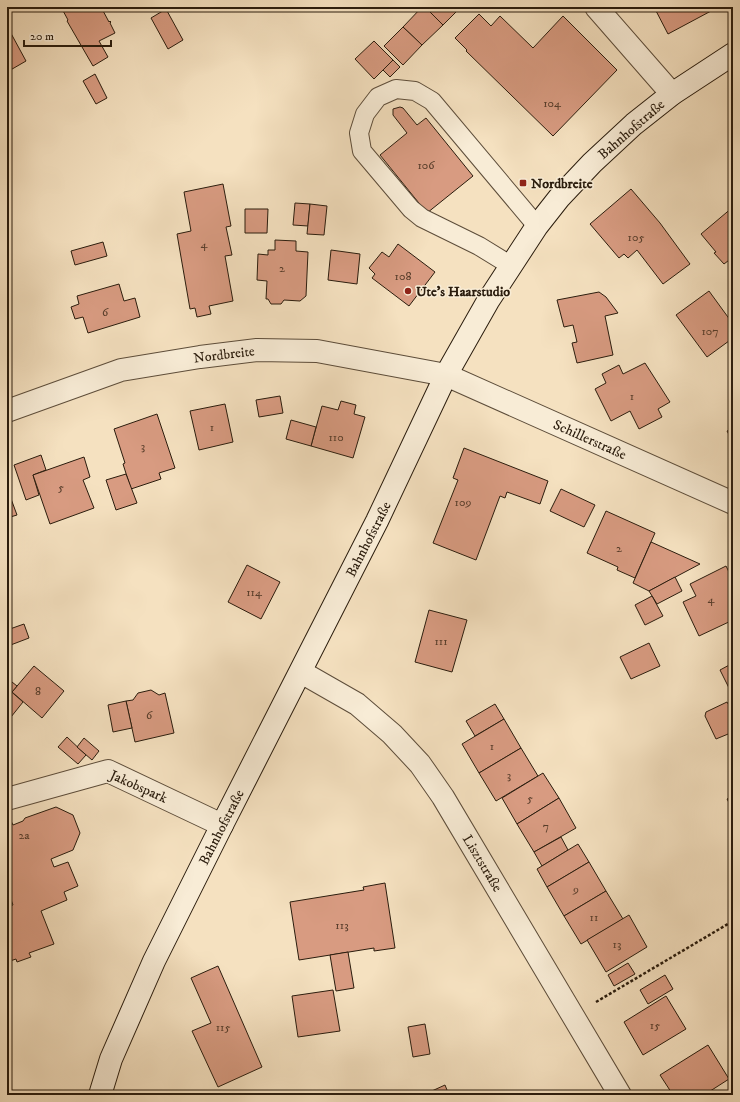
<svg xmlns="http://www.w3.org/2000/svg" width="740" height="1102" font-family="'IM FELL DW Pica',serif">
<rect width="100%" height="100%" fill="#f5e1c0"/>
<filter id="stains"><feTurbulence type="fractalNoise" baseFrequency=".005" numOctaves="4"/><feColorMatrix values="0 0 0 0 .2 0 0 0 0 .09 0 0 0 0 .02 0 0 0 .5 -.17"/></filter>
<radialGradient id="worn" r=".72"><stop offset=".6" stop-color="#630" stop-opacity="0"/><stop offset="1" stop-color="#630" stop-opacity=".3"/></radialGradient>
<g fill="#d89b81" stroke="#2a1c0d">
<polygon points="61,7 101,7 109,22 110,21 111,22 110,23 115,33 99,41 108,57 93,66 67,21 68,20"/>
<polygon points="422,7 425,7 443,25 422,45 403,27"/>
<polygon points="433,7 461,7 443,25 429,11"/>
<polygon points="654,7 709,7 711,11 668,34"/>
<polygon points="166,9 183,40 168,49 151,18"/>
<polygon points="479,14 491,26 500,16 533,48 563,16 617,70 553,136 466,51 467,50 455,38"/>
<polygon points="7,26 26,61 7,72"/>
<polygon points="403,27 422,45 403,65 384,46"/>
<polygon points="374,41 393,60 374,79 355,59"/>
<polygon points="393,60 400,67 390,77 383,70"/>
<polygon points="95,74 107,98 96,104 83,81"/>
<polygon points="400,107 403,108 417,125 426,118 473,176 427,213 380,155 407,133 393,115 393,109"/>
<polygon points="223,184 231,226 226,227 232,255 225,256 233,301 209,306 211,314 197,317 195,308 190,309 177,234 191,231 184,192"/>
<polygon points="631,189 660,223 690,264 663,284 637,250 628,258 624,254 619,258 590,224"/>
<polygon points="295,203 310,204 308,226 293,225"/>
<polygon points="310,204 327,206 324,235 307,234"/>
<polygon points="733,207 733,257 724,264 714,253 716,252 701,234"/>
<polygon points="245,209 268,209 267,233 245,233"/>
<polygon points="275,240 296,241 296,251 308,252 306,296 300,301 284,300 281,304 271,304 268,299 266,299 267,281 257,280 258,254 268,255 268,250 275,250"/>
<polygon points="103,242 107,256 75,265 71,251"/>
<polygon points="398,244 435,272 409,306 372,278 375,274 369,268 382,252 389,257"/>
<polygon points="331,250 360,254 357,284 328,280"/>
<polygon points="119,284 124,301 135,298 140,317 88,333 83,317 75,319 71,307 79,304 77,296"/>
<polygon points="709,291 733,324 733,338 707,357 676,315"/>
<polygon points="599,292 606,297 618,313 605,316 613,355 577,363 572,343 577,342 573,325 564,327 557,300"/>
<polygon points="645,363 670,402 658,409 662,417 639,429 630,411 611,421 595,389 606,383 602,374 619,365 623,374"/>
<polygon points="280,396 283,413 259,417 256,400"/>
<polygon points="341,401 356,405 354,414 365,417 353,458 311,446 322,406 338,410"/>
<polygon points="225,404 233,442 199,450 190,411"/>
<polygon points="157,414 175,468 159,473 161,479 131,489 123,464 125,463 114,429"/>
<polygon points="291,420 316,427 311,446 286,439"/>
<polygon points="733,428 733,442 727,431"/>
<polygon points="464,448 548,481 540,504 507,492 505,498 500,496 476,560 433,543 458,480 453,478"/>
<polygon points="41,455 46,470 33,475 39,495 26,500 14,465"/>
<polygon points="84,457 90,477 83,480 94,508 50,524 33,475"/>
<polygon points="126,474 137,503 116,510 106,480"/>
<polygon points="7,488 17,515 7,518"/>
<polygon points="561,489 595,505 584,527 550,511"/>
<polygon points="606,511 655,533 635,578 617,570 618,567 587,553"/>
<polygon points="651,542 700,564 649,591 633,583"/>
<polygon points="247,565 280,582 261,619 228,602"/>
<polygon points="726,566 733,580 733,620 699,636 683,602 696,596 690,584"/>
<polygon points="675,577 682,591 657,604 649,591"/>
<polygon points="652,596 663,616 645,625 635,605"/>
<polygon points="429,610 467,620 452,672 415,662"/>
<polygon points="24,624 29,638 8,646 7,642 7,630"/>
<polygon points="649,643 660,666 631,679 620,657"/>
<polygon points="733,663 733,696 720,670"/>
<polygon points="34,666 64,691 42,718 12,692"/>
<polygon points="7,678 17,686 12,692 7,688"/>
<polygon points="7,688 23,702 7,722"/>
<polygon points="151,690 159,695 165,693 174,733 135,742 126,701 133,700 138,693"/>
<polygon points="126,701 132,728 113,732 108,705"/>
<polygon points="727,702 730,707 733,705 733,732 716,739 705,716 706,712"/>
<polygon points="495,704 504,719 475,736 466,721"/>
<polygon points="504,719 521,748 479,773 462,744"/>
<polygon points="67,737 86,755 78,764 58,747"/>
<polygon points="84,738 99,751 92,760 77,747"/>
<polygon points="521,748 538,776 496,801 479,773"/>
<polygon points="543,773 559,798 517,824 502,798"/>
<polygon points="733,796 733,810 727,799"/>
<polygon points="559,798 576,828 534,852 517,824"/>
<polygon points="56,807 73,815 80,833 73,850 51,859 54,867 68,862 78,886 64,892 67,900 41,911 54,944 29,953 31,957 17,962 16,959 7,962 7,922 9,921 7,917 7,907 13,905 7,889 7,822 11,821 13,825 23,821 25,818"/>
<polygon points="561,837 568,850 542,866 534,852"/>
<polygon points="578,844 589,862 547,887 537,869"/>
<polygon points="589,862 606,891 564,916 547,887"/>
<polygon points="385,883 395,948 374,951 374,948 299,960 290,902 364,890 363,887"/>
<polygon points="606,891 623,919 581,944 564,916"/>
<polygon points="629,915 647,947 606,972 587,940"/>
<polygon points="348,952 354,988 336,991 330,955"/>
<polygon points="628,963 635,974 614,986 608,975"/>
<polygon points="218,966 262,1067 218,1087 192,1031 211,1023 191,978"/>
<polygon points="665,975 673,989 648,1004 640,990"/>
<polygon points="333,990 340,1031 298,1037 292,996"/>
<polygon points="666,996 686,1029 643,1055 624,1022"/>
<polygon points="425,1024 430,1054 413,1057 408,1027"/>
<polygon points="708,1045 729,1079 704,1095 673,1095 660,1075"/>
<polygon points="445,1085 449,1095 423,1095"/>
</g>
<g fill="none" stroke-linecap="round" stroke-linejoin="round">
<defs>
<polyline id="lane" points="510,265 479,246 422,218 411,209 362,151 359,133 365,114 378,97 396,89 415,91 432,101 537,226"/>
<g id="street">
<polyline points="596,7 672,94"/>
<polyline points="7,411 121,370 200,357 257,350 317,351 446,375 733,503"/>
<polyline points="301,672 357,704 392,734 420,764 443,797 620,1095"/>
<polyline points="7,799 108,771 222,825"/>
</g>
<polyline id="secondary" points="100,1095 111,1059 154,961 222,825 377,521 446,375 488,301 537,226 559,198 592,163 634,124 672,94 733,54"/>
</defs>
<use href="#lane" stroke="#5d4d3a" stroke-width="20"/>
<use href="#street" stroke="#5d4d3a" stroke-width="24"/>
<use href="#secondary" stroke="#2a1c0d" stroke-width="24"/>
<polyline stroke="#2a1c0d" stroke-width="2.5" stroke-dasharray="3 2" stroke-linecap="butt" points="596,1002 733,921"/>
<use href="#lane" stroke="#f8ecd6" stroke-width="18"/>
<use href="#street" stroke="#f8ecd6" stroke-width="22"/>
<use href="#secondary" stroke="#f8ecd6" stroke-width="22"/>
</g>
<g fill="#8f2418" stroke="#f8ecd6" stroke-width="1.5">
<rect x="519" y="179" width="8" height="8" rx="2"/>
<circle cx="408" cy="291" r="4"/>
</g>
<g text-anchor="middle" stroke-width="3" stroke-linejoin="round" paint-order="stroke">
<g font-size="12" fill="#563c2a">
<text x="552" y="107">104</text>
<text x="426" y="169">106</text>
<text x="636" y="241">105</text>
<text x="204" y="248">4</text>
<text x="282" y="272">2</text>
<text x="403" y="280">108</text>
<text x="105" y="316">6</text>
<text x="710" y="335">107</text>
<text x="632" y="400">1</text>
<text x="212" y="431">1</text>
<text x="336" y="441">110</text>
<text x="143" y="450">3</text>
<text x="61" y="491">5</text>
<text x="463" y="506">109</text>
<text x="619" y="552">2</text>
<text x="254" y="596">114</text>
<text x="711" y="603">4</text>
<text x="441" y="645">111</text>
<text x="38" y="695">8</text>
<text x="149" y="719">6</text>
<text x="492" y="750">1</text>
<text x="509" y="779">3</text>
<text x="530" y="802">5</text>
<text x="546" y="830">7</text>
<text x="24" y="839">2a</text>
<text x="576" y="893">9</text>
<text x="594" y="921">11</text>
<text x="342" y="929">113</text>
<text x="617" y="948">13</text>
<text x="655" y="1029">15</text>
<text x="223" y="1031">115</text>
</g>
<g font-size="14" fill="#2a1c0d" stroke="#f8ecd6">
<text transform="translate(631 129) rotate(-41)" y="5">Bahnhofstraße</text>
<text transform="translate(224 354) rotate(-7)" y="5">Nordbreite</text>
<text transform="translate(590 439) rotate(24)" y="5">Schillerstraße</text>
<text transform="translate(368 539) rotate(-63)" y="5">Bahnhofstraße</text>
<text transform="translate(139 786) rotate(24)" y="5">Jakobspark</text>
<text transform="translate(221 827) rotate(-63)" y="5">Bahnhofstraße</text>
<text transform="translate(483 863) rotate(59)" y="5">Lisztstraße</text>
</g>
<g font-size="14" font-weight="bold" fill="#2a1c0d" stroke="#f8ecd6" text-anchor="start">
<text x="531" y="188">Nordbreite</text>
<text x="416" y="296">Ute's Haarstudio</text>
</g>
</g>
<rect width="740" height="1102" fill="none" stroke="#f5e1c0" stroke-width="24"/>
<rect x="8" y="8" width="724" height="1086" fill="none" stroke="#2a1c0d" stroke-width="2"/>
<rect x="12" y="12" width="716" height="1078" fill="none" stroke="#2a1c0d"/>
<path d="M24 40v6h87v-6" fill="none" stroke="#2a1c0d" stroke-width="2"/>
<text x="30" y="40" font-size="12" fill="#2a1c0d" stroke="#f8ecd6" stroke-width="3" paint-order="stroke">20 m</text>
<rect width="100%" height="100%" filter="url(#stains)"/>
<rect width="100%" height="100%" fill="url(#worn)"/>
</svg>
